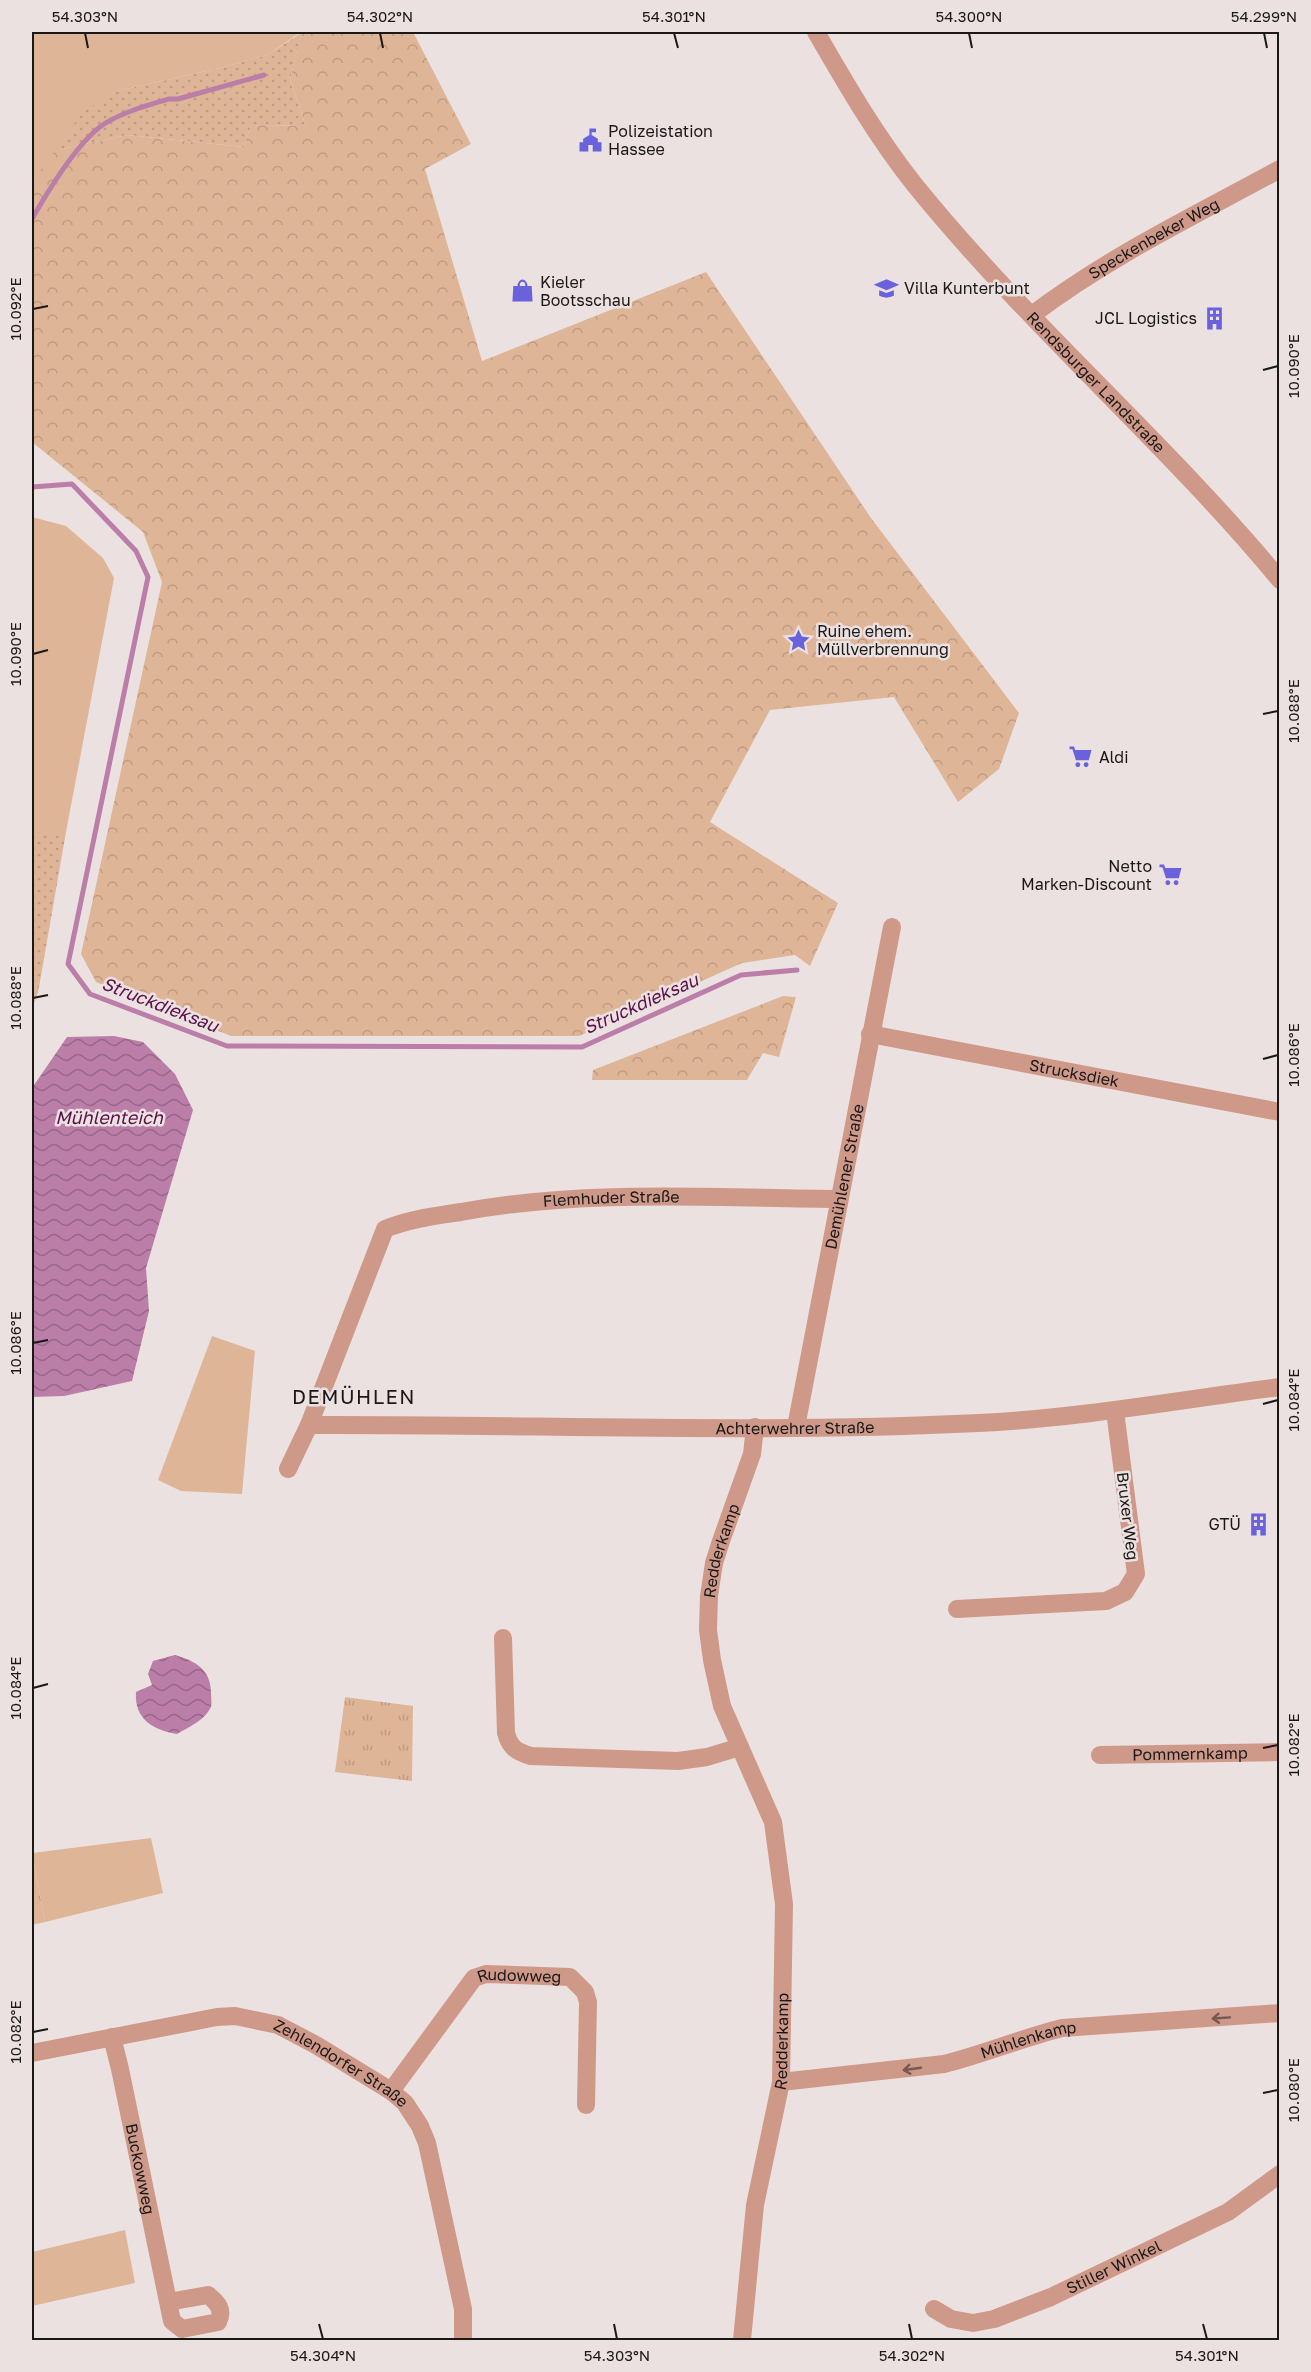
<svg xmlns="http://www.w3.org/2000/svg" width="1311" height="2372" font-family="'Golos Text',sans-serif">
<defs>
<pattern id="grass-dots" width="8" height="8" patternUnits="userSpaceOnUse" patternTransform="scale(1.5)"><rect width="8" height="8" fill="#dfb598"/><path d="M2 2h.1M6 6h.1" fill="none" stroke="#bf9b82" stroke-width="1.8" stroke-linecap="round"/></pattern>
<pattern id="forest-crowns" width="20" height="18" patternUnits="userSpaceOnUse" patternTransform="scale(1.5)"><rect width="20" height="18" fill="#dfb598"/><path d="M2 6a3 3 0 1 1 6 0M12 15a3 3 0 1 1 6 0" fill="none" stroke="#bf9b82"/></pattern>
<pattern id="park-tufts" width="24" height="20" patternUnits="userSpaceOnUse" patternTransform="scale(1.5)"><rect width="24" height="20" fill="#dfb598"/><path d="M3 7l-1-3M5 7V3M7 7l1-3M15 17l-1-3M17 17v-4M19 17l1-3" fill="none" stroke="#bf9b82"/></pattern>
<pattern id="water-waves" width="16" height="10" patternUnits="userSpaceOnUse" patternTransform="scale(1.5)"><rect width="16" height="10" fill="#bb7ea8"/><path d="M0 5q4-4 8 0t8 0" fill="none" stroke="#976688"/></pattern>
</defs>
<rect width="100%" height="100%" fill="#ece1e1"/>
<g fill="url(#grass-dots)">
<polygon points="301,33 290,80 306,126 251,125 244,147 127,135 53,151 83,111 117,91 220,68 267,55"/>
<polygon points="32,832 66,832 38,993 32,1008"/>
</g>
<g fill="url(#forest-crowns)">
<polygon points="301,32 413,32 471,144 425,169 482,361 706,272 871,518 1019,713 999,769 958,802 894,697 770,710 710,822 838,903 810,966 795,955 742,963 579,1036 231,1036 96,982 81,954 162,582 143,532 32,442 32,182 53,151 127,135 244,147 251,125 306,126 290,80"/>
<polygon points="783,996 796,997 779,1057 763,1053 747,1080 592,1080 593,1070"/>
</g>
<g fill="url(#park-tufts)">
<polygon points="345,1697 413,1706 412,1781 335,1772"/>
<polygon points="32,1853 45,1922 32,1925"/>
</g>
<g fill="#dfb598">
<polygon points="32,32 301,32 267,55 220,68 117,91 83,112 32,182"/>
<polygon points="32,517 66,526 103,558 114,578 66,832 32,832"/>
<polygon points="212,1336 255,1351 242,1494 181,1491 158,1480"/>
<polygon points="151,1838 163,1893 45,1922 32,1853"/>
<polygon points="125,2230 135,2283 32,2306 32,2252"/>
</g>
<g fill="url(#water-waves)">
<polygon points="114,1036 143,1042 175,1074 193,1110 146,1268 149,1311 132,1381 64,1396 32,1397 32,1088 67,1037"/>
<path d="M175 1655C195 1661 211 1669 211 1693 211 1697 212 1703 211 1707 205 1720 189 1727 177 1734 153 1730 134 1719 136 1692L152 1685 148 1674 153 1661Z"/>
</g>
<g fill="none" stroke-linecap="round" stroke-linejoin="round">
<g stroke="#bb7ea8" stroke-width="5">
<path d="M32 219C48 191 77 142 104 124 123 112 148 105 169 99H178L264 75"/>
<polyline points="32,487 72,484 136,551 148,577 68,964 90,994 227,1046 582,1047 741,975 797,970"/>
</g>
<g stroke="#cf998a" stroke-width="18">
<path id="s1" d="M816 32C846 84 876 136 914 184 1027 324 1165 441 1280 580"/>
<path id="s2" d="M1032 315C1108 257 1196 215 1280 169"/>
<path id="s3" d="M870 1034 1280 1112"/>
<path id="s4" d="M309 1425C532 1424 756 1434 979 1423 1080 1418 1179 1400 1280 1387"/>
<path id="s5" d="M796 1427 892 927"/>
<path id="s6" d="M288 1469 309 1425 385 1229C409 1219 435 1216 461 1212 585 1189 713 1198 839 1199"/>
<polyline points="957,1609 1106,1601 1125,1592 1136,1574 1115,1411"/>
<path d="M503 1638 506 1733C510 1748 517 1752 531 1756L678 1761 707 1757 740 1747"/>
<path id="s7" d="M1100 1755 1280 1752"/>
<path id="s8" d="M112 2037 120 2069 172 2321 182 2329 218 2322C224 2310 218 2303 208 2295L168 2302"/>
<path id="s9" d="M32 2053 217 2017 235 2016 278 2025 316 2045 391 2091 405 2103 420 2126 427 2143 463 2309V2340"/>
<path id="s10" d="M781 2082 944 2064C984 2054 1022 2038 1062 2028L1280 2013"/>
<path id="s11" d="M391 2091 474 1978 486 1974 570 1977 585 1992 588 2002 586 2105"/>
<path id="s12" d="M934 2309 951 2319 973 2323 994 2319 1051 2297 1228 2212 1280 2174"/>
<path id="s13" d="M742 2340 755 2205 781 2082 784 1904 773 1822 722 1706 712 1660 708 1630 709 1596 714 1563 721 1541 752 1454 755 1427"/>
</g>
</g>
<defs><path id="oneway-shaft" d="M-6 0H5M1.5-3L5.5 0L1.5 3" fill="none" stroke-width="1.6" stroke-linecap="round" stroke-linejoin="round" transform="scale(1.5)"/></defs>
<g stroke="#755851">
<use href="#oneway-shaft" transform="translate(1221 2018) rotate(176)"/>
<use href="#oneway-shaft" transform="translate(912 2069) rotate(172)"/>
</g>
<path fill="none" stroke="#1b1818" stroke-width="2" d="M85 33 88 48M380 33 383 48M674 33 678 48M969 33 972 48M1264 33 1267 48M33 309 48 306M1263 370 1278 366M33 654 48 650M1263 714 1278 711M33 998 48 995M1263 1059 1278 1055M33 1343 48 1340M1263 1404 1278 1400M33 1688 48 1684M1263 1748 1278 1745M33 2032 48 2029M1263 2093 1278 2090M319 2324 323 2339M614 2324 617 2339M909 2324 912 2339M1203 2324 1207 2339"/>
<defs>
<symbol id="civic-bare" viewBox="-9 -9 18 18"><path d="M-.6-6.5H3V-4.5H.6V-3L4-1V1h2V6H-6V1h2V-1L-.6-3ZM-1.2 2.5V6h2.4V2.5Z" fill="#6962dc" stroke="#ece1e1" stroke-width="2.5" paint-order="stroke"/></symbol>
<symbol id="school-bare" viewBox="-9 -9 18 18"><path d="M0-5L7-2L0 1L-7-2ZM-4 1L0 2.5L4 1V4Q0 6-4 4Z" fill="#6962dc" stroke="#ece1e1" stroke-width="2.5" paint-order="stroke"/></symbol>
<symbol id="shop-bare" viewBox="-9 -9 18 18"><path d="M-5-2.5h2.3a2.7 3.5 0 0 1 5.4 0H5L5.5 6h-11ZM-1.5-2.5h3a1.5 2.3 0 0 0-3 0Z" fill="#6962dc" stroke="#ece1e1" stroke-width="2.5" paint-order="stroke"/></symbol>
<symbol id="building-bare" viewBox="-9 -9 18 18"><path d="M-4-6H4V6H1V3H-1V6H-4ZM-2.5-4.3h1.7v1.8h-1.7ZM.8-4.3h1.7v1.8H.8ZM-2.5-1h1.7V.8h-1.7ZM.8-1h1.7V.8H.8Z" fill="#6962dc" stroke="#ece1e1" stroke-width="2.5" paint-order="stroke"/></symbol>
<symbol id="sight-bare" viewBox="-9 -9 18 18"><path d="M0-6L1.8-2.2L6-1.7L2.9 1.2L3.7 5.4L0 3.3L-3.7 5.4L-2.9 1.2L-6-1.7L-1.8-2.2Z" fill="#6962dc" stroke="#ece1e1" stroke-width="2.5" paint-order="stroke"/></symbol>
<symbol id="supermarket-bare" viewBox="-9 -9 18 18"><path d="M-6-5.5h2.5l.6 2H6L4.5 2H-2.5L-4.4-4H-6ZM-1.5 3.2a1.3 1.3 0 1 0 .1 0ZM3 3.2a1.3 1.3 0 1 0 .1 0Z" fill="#6962dc" stroke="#ece1e1" stroke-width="2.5" paint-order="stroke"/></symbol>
</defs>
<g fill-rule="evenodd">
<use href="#civic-bare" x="574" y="124" width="33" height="33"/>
<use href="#school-bare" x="870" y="272" width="33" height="33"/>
<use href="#shop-bare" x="506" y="274" width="33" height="33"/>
<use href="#building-bare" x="1198" y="302" width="33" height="33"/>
<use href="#sight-bare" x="782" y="624" width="33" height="33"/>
<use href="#supermarket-bare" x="1064" y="740" width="33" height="33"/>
<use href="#supermarket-bare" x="1154" y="858" width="33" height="33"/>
<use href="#building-bare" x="1242" y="1508" width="33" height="33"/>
</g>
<g text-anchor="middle" stroke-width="5" stroke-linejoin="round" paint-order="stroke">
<g font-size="16" fill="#1b1818" stroke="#ece1e1" text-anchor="start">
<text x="608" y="137">Polizeistation<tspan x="608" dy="18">Hassee</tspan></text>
<text x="540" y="288">Kieler<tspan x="540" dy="18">Bootsschau</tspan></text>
<text x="904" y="294">Villa Kunterbunt</text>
<text x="1197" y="324" text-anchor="end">JCL Logistics</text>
<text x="817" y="637">Ruine ehem.<tspan x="817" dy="18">Müllverbrennung</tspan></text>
<text x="1099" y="763">Aldi</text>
<text x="1152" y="872" text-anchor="end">Netto<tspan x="1152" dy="18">Marken-Discount</tspan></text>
<text x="1241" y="1530" text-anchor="end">GTÜ</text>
</g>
<g font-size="16" fill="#1b1818" stroke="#ece1e1">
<text dy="6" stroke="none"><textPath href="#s2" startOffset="144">Speckenbeker Weg</textPath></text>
<text dy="6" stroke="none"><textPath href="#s1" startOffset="450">Rendsburger Landstraße</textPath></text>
<text dy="6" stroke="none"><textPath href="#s3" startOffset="208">Strucksdiek</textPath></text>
<text dy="6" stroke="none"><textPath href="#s5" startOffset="255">Demühlener Straße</textPath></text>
<text dy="6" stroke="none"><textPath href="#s6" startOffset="488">Flemhuder Straße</textPath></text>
<text dy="6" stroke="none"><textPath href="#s4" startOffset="486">Achterwehrer Straße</textPath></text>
<text transform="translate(1128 1516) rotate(83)" y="6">Bruxer Weg</text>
<text dy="6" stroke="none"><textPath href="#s13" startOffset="807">Redderkamp</textPath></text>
<text dy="6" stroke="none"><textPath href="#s7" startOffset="90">Pommernkamp</textPath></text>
<text dy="6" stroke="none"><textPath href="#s11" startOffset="186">Rudowweg</textPath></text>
<text dy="6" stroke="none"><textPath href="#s13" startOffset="302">Redderkamp</textPath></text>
<text dy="6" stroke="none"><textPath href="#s10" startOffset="252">Mühlenkamp</textPath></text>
<text dy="6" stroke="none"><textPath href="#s9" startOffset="324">Zehlendorfer Straße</textPath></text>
<text dy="6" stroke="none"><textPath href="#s8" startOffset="135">Buckowweg</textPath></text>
<text dy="6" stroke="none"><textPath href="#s12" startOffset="194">Stiller Winkel</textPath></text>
</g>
<g font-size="18" font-style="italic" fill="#5a1049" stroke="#ece1e1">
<text transform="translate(641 1004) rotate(-24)" y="6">Struckdieksau</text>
<text transform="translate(160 1005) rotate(21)" y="6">Struckdieksau</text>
<text x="109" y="1124">Mühlenteich</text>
</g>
<g font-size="20" letter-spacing="1.5" fill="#1b1818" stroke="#ece1e1">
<text x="354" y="1404">DEMÜHLEN</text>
</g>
</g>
<rect width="1311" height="2372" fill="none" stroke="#ece1e1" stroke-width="66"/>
<rect x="33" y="33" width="1245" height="2306" fill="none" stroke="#1b1818" stroke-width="2"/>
<g font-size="15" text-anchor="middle" fill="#1b1818">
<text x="85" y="22">54.303°N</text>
<text x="380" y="22">54.302°N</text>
<text x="674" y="22">54.301°N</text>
<text x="969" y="22">54.300°N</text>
<text x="1264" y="22">54.299°N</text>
<text transform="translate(16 309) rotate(-90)" y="5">10.092°E</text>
<text transform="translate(1294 366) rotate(-90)" y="5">10.090°E</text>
<text transform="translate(16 654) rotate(-90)" y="5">10.090°E</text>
<text transform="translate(1294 711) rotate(-90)" y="5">10.088°E</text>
<text transform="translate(16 998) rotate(-90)" y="5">10.088°E</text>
<text transform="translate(1294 1055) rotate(-90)" y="5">10.086°E</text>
<text transform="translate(16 1343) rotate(-90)" y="5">10.086°E</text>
<text transform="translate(1294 1400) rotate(-90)" y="5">10.084°E</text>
<text transform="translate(16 1688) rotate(-90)" y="5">10.084°E</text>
<text transform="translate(1294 1745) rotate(-90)" y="5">10.082°E</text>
<text transform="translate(16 2032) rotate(-90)" y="5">10.082°E</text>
<text transform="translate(1294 2090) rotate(-90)" y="5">10.080°E</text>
<text x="323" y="2361">54.304°N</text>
<text x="617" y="2361">54.303°N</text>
<text x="912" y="2361">54.302°N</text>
<text x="1207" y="2361">54.301°N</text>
</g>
</svg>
